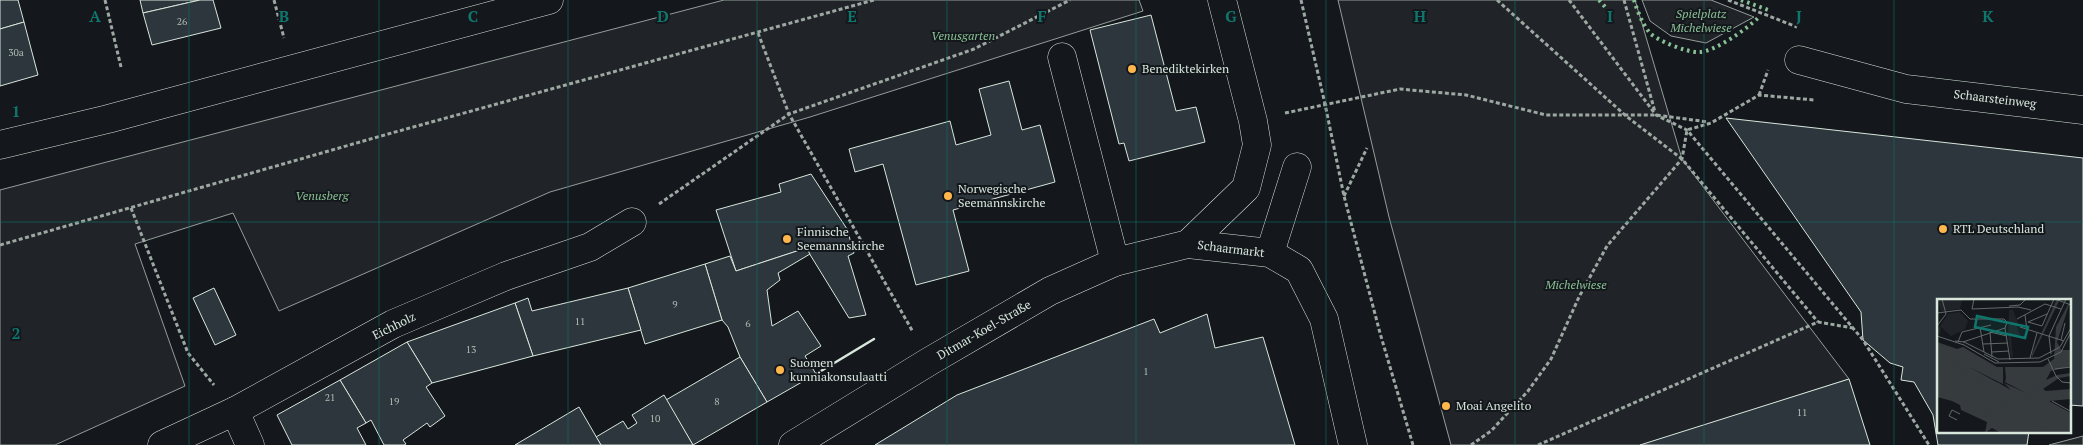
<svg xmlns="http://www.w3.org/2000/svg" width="2083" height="445" font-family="'PT Serif',serif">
<rect width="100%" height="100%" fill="#14181c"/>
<g fill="#202428" stroke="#939e99">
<polygon points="724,0 1139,0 1143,11 810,117 550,192 279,311 233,213 135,244 185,386 55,445 0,445 0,190"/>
<polygon points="1338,0 1635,0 1682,159 1849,379 1643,445 1451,445 1389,217"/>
<polygon points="1642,0 1711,0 1754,17 1706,43 1671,36 1650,21"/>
</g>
<polygon fill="#24282b" stroke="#939e99" points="2083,436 2083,445 2049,445"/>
<g fill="#2c363c" stroke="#d8e6dc">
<polygon points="0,0 18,0 24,22 0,29"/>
<polygon points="140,0 200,0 143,13"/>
<polygon points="200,0 213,0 221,28 152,45 143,13"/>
<polygon points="1151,15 1176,111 1196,107 1205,142 1129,161 1124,143 1119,144 1090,30"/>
<polygon points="24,22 38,75 0,86 0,29"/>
<polygon points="1009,81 1022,130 1040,125 1055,182 953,210 969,271 916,285 883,164 855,172 849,149 950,121 956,145 991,135 979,89"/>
<polygon points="1726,118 2083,158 2083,406 2069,405 2069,300 1938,300 1938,431 2029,431 2027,445 1938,445 1933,415 1914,382 1901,380 1903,367 1890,363 1863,340 1861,312"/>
<polygon points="811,174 847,229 854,253 848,256 866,315 849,318 806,248 736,271 716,210 781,192 779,184"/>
<polygon points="806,248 810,254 778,273 780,280 767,290 772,326 798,311 821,346 805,356 816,374 767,402 740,357 728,327 722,320 705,264 730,256 736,271"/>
<polygon points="705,264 722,320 645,344 628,288"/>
<polygon points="214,288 236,335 215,345 193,298"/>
<polygon points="628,288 641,330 533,356 515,303 528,298 532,311"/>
<polygon points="515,303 533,356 432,383 407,342"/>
<polygon points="1207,314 1215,348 1263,337 1295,445 875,445 957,395 1154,319 1160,333"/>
<polygon points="407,342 432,383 426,387 445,416 430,427 427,423 403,440 406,444 404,445 384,445 371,420 366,423 340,380"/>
<polygon points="740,357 767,402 693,445 666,400"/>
<polygon points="1849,379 1870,445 1640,445"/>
<polygon points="340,380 366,423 357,428 366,445 292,445 277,415"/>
<polygon points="664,395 693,445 601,445 596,437 623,421 628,429 637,423 632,415"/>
<polygon points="579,407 601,445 515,445"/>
</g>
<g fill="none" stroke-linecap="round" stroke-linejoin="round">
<defs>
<g id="minor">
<polyline points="1062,57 1115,262"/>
<polyline points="1799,60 1906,89 2083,110"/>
<polyline points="0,145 108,119 549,0"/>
<polyline points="1188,244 1246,188 1257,145 1253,121 1222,0"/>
<polyline points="1270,253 1297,167"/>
<polyline points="235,411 250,445"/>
<polyline points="162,445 235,411 393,324 506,276 590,247 632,222"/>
<polyline points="793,445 930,361 1050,291 1115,262 1188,244 1270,253 1299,270 1324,319 1353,445"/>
</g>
</defs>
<use href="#minor" stroke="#d8e6dc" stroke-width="29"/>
<g stroke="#9da8a2" stroke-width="3" stroke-dasharray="4 2.5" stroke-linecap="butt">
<polyline points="105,0 121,67"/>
<polyline points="274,0 284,38"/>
<polyline points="1301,0 1325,104 1344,196 1380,333 1413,445"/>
<polyline points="1497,0 1626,116 1682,159 1818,322"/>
<polyline points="1569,0 1656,115 1687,130 1863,340 1929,445"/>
<polyline points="1624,0 1655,112"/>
<polyline points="1728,0 1797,27"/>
<polyline points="758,33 789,114 913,332"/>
<polyline points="1759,95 1768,70"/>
<polyline points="1285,113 1400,89 1466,95 1546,115 1656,115 1708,122"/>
<polyline points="1344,196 1367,148"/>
<polyline points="659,204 789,114 974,49 1070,0"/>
<polyline points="131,208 188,353 214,385"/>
<polyline points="0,245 388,134 874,0"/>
<polyline points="1471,445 1491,431 1528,391 1551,359 1579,297 1607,246 1682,159 1687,130 1711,123 1759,95 1814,100"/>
<polyline points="1538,445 1818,322 1853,328"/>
</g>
<use href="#minor" stroke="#14181c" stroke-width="28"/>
<g stroke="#8ac095" stroke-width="4" stroke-dasharray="2.5 4" stroke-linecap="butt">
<polyline points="1599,0 1606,8"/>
<path d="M1634 0C1637 10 1642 23 1649 32 1655 40 1688 53 1699 52 1715 52 1748 28 1759 17"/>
<polyline points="1741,0 1771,11"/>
</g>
<polyline stroke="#d8e6dc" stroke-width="2.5" points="816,374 874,339"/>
</g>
<path fill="none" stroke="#0f766e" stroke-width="1" stroke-opacity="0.55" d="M189 0V445M379 0V445M568 0V445M757 0V445M947 0V445M1136 0V445M1326 0V445M1515 0V445M1704 0V445M1894 0V445M0 222H2083"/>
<g fill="#ffb74d" stroke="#14181c" stroke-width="2">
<circle cx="1132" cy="69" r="5"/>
<circle cx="948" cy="196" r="5"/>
<circle cx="1943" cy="229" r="5"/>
<circle cx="787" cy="239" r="5"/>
<circle cx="780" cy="370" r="5"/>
<circle cx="1446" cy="406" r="5"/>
</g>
<g text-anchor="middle" stroke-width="4" stroke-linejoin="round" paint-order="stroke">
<g font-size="10" fill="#adbab4">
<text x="182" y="25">26</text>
<text x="16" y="56">30a</text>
<text x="675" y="308">9</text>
<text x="580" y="325">11</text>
<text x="748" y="327">6</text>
<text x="471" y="353">13</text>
<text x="1146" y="375">1</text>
<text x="330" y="401">21</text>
<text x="394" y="405">19</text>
<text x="717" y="405">8</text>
<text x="1802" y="416">11</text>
<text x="655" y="422">10</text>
</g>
<g font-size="12" font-style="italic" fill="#8ac095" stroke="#14181c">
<text x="1701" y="18">Spielplatz<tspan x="1701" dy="14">Michelwiese</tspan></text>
<text x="963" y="40">Venusgarten</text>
<text x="322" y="200">Venusberg</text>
<text x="1576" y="289">Michelwiese</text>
</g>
<g font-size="12" fill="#d8e6dc" stroke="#14181c" text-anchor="start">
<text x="1142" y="73">Benediktekirken</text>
<text x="958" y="193">Norwegische<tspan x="958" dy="14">Seemannskirche</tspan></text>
<text x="1953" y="233">RTL Deutschland</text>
<text x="797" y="236">Finnische<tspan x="797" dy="14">Seemannskirche</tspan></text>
<text x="790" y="367">Suomen<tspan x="790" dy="14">kunniakonsulaatti</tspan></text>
<text x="1456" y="410">Moai Angelito</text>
</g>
<g font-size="12" fill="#d8e6dc" stroke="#14181c">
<text transform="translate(1995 99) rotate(7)" y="4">Schaarsteinweg</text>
<text transform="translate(1231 249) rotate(7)" y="4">Schaarmarkt</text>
<text transform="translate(394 326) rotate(-26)" y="4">Eichholz</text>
<text transform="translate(984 330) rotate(-30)" y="4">Ditmar-Koel-Straße</text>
</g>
</g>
<g transform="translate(1937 299)">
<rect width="134" height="134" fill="#14181c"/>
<path d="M0 0H25L23 10 4 12ZM72 11H76L82 27H80L83 36 74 37 76 58H74L71 37ZM23 13 31 22 28 30 14 37 4 28 3 35 0 32 11 15Z" fill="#202428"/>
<path d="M120 0H123L95 58V55ZM134 0 120 43 124 51H134V67L114 72 109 81 120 76 134 74V77L122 79 106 90 109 92 134 90V100L112 102 134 114V134H64L55 129 48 134 50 123 24 111 23 106 15 102 0 98V43L20 50 26 48 60 68H106L117 60 119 28Z" fill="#363b3e"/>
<path d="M32 68 66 85V68H68L69 79 92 90 69 79 68 83 89 94 67 84 74 91Z" fill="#14181c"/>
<path fill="none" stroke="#363b3e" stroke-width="2.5" d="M9 52 10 71M13 54 31 78 57 96 107 118 134 122M13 55 11 68 15 87 37 103 43 116H58M14 57 17 73 33 90 118 134M0 62 13 54M117 67 134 64M113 69 101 86 97 102 123 121M0 71 61 85 83 99 91 97 115 66 134 62M38 112 50 110 72 126 77 134"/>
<path fill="none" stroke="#626a69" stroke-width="1" d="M37 0 35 10 81 8 94 11M118 0 134 6M72 7 83 6 89 0M24 11 33 20H67L70 23 68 29M0 14 24 11M88 16 90 31M80 20 108 5 124 10M91 23 105 27 117 0M91 23 110 15M0 27 9 15 5 0M43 28 47 53M83 28 127 42M68 29 73 61M0 37 27 46 58 64 103 63 124 53 134 33M124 41 128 24M18 42 27 43 61 60 102 59 123 48 134 29M21 43 25 33 54 26M26 43 68 29M46 45 71 44M55 53 72 52M47 55 62 63M114 55 112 37 129 0M55 58 53 33 70 37M93 59 100 34M111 60 119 77 125 83 134 84M118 70 134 68M115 102 133 112V106M20 121 12 117 15 111 23 115"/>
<path fill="#0f766e" fill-opacity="0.15" stroke="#0f766e" stroke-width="2.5" d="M40 17 91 28 88 39 38 28Z"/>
<rect width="134" height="134" fill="none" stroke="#d8e6dc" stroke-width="2.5"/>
</g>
<g font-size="16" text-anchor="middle" font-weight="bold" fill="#0f766e" stroke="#14181c" stroke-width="4" stroke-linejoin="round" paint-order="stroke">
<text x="95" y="22">A</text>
<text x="284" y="22">B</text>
<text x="473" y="22">C</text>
<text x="663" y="22">D</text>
<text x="852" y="22">E</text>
<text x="1042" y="22">F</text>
<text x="1231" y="22">G</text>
<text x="1420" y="22">H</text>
<text x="1610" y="22">I</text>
<text x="1799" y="22">J</text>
<text x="1988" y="22">K</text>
<text x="16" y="117">1</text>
<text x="16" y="339">2</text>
</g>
</svg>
